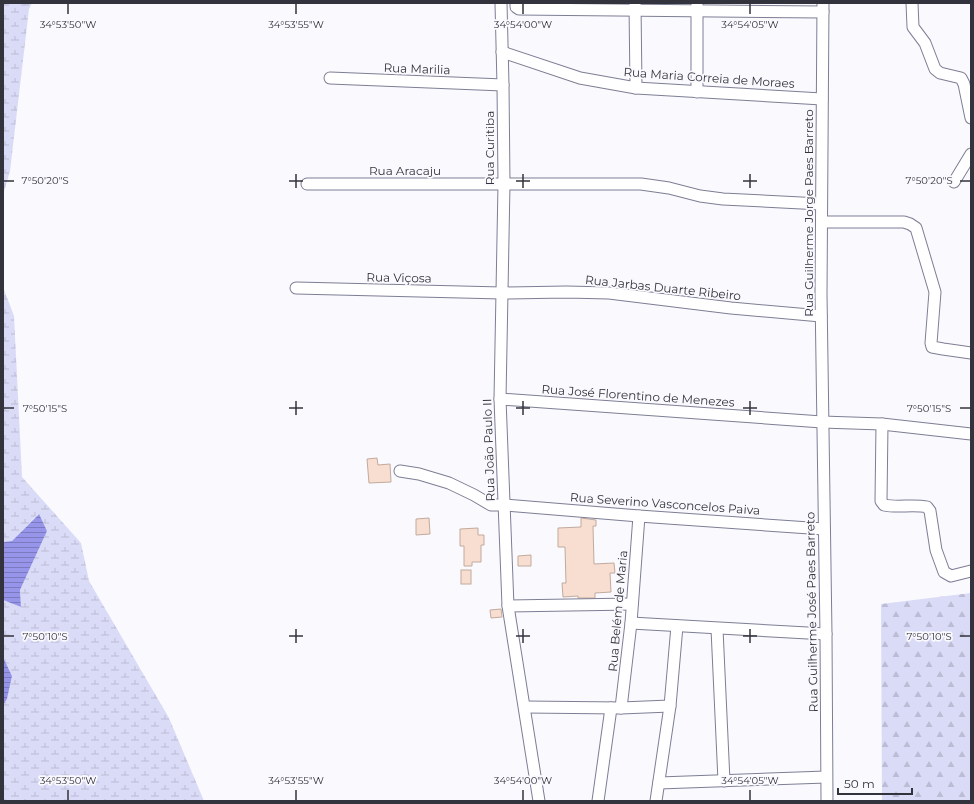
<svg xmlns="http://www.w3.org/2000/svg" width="974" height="804" font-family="Montserrat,sans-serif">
<defs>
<pattern id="forest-firs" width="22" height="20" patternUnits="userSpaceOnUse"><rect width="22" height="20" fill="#dadbf7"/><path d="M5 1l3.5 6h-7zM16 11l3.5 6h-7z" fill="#bcbcd5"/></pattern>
<pattern id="wetland-marsh" width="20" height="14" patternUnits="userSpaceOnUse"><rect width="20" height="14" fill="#dadbf7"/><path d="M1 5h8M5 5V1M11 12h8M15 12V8" fill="none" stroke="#bcbcd5"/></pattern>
<pattern id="water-rules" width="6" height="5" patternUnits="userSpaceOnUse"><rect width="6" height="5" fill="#9695e9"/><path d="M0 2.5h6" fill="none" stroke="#7b7abe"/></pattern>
</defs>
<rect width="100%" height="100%" fill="#f9f9fe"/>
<polygon fill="url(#forest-firs)" points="971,593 971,801 882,801 881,604"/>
<g fill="url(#wetland-marsh)">
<polygon points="3,3 32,3 29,9 10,171 3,195"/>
<polygon points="3,287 14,316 22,477 81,543 89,581 169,718 204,801 3,801 3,705 7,699 12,676 3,657 3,600 21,607 20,590 47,531 38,514 12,541 3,542"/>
</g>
<g fill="url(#water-rules)">
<polygon points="39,514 47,531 20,590 21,607 3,600 3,542 12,541"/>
<polygon points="3,657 12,676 7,699 3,705"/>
</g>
<g fill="#f8ded1" stroke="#c2aa9d">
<polygon points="377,458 378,465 390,464 391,482 369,483 367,459"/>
<polygon points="429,518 430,534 416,535 416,519"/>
<polygon points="581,518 596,520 596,526 593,526 594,564 614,563 615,573 610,573 611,592 595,593 595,598 578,598 578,596 563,597 562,583 566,583 565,547 558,547 558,528 581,527"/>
<polygon points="478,528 478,535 484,535 484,545 481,545 481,562 472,562 472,566 464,566 464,546 460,546 460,529"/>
<polygon points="531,555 531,566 518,566 518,556"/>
<rect x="461" y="570" width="10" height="14"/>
<polygon points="501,609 502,617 491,618 490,610"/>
</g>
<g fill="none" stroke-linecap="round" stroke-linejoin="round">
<defs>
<g id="minor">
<polyline points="501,3 503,85 504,184 500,399 508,606 539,801"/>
<polyline points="516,3 516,7 519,9 823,12"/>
<polyline points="823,3 821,294 826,634 827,801"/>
<polyline points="912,3 913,27 925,43 935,69 940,73 961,78 964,84 971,118"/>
<polyline points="635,4 636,88"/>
<polyline points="502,52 580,78 636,88 822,99"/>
<polyline points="330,78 503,85"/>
<polyline points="697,92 697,3"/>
<polyline points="954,182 971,154"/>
<polyline points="307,184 641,184 669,188 700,196 723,199 821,204"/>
<polyline points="822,222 904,222 910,224 916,228 935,292 931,343 932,347 943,349 971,353"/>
<polyline points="296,288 502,293 566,292 609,293 731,308 821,316"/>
<polyline points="500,399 822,422 882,424 971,434"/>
<path d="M882 424 881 501 884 505C898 508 913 504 927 507L930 511 936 550 944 572 951 576 971 571"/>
<polyline points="400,471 419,474 449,483 474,495 491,505 504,505 639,516 824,529"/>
<polyline points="508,606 632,604"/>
<polyline points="631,623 826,634"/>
<polyline points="717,629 724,781"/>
<polyline points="525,707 621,708 670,706"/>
<polyline points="621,708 631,623 639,516"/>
<polyline points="659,783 826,777"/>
<polyline points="598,801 611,708"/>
<polyline points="656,801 670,706 677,626"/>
</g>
</defs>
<use href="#minor" stroke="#7d7e94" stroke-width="13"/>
<use href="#minor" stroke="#fff" stroke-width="11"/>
</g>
<path fill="none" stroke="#33333d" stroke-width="1.5" d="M68 4V14M296 4V14M523 4V14M750 4V14M296 174V188M523 174V188M750 174V188M4 181H14M289 181H303M516 181H530M743 181H757M960 181H970M296 401V415M523 401V415M750 401V415M4 408H14M289 408H303M516 408H530M743 408H757M960 408H970M296 629V643M523 629V643M750 629V643M4 636H14M289 636H303M516 636H530M743 636H757M960 636H970M68 790V800M296 790V800M523 790V800M750 790V800"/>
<g text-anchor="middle" stroke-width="3.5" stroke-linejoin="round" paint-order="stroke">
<g font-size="12" fill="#33333d" stroke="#f9f9fe">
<text transform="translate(417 69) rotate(2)" y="4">Rua Marilia</text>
<text transform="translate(709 78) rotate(4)" y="4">Rua Maria Correia de Moraes</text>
<text transform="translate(490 148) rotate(-90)" y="4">Rua Curitiba</text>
<text x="405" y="175">Rua Aracaju</text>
<text transform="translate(809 213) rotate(-90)" y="4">Rua Guilherme Jorge Paes Barreto</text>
<text transform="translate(399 278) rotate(1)" y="4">Rua Viçosa</text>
<text transform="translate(663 288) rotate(6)" y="4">Rua Jarbas Duarte Ribeiro</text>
<text transform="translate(638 396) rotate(4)" y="4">Rua José Florentino de Menezes</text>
<text transform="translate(489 450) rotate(-92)" y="4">Rua João Paulo II</text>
<text transform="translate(665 504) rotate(4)" y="4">Rua Severino Vasconcelos Paiva</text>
<text transform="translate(618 611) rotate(-85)" y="4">Rua Belém de Maria</text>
<text transform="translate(812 612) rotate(-91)" y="4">Rua Guilherme José Paes Barreto</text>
</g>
</g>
<g font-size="10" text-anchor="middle" fill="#33333d" stroke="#f9f9fe" stroke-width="3.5" stroke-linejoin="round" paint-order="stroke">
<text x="68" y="28">34°53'50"W</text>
<text x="296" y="28">34°53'55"W</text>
<text x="523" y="28">34°54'00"W</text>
<text x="750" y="28">34°54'05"W</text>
<text x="929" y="184">7°50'20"S</text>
<text x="45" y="184">7°50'20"S</text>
<text x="929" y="412">7°50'15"S</text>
<text x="45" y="412">7°50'15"S</text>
<text x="929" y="640">7°50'10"S</text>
<text x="45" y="640">7°50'10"S</text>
<text x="68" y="784">34°53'50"W</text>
<text x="296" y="784">34°53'55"W</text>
<text x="523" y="784">34°54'00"W</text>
<text x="750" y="784">34°54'05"W</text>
</g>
<rect width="974" height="804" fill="none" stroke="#33333d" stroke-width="8"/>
<path d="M838 788v6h74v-6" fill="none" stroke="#33333d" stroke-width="2"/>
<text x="844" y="788" font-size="12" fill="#33333d" stroke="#f9f9fe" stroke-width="3" paint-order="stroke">50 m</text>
</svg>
